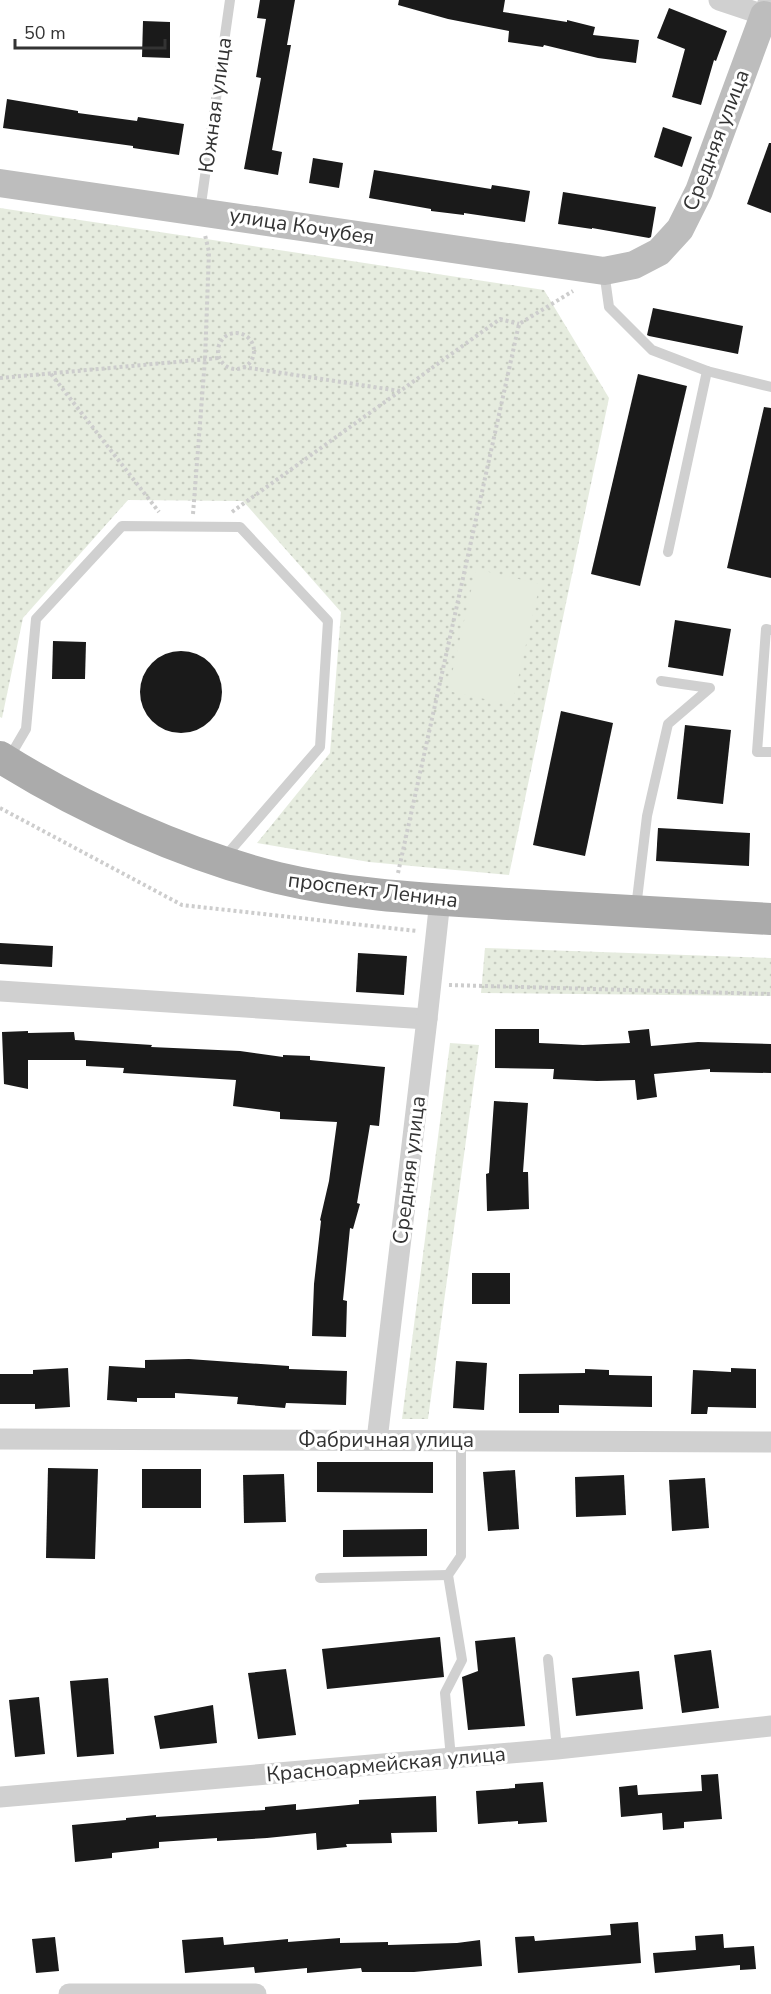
<svg xmlns="http://www.w3.org/2000/svg" width="771" height="1994" font-family="'Nunito Sans',sans-serif">
<defs>
<pattern id="green-dots" width="8" height="8" patternUnits="userSpaceOnUse" patternTransform="scale(1.5)"><rect width="8" height="8" fill="#e6ecdf"/><path d="M2 2h.1M6 6h.1" fill="none" stroke="#c6cbc0" stroke-width="1.8" stroke-linecap="round"/></pattern>
</defs>
<rect width="100%" height="100%" fill="#fff"/>
<g fill="url(#green-dots)">
<polygon points="0,208 544,290 609,398 509,875 369,862 257,843 330,753 341,612 243,501 128,500 23,618 2,718 0,717"/>
<polygon points="485,948 771,958 771,996 481,993"/>
<polygon points="450,1043 479,1045 428,1419 402,1419"/>
</g>
<polygon fill="#e6ecdf" points="476,569 540,584 512,705 448,691"/>
<g fill="#1a1a1a">
<polygon points="260,0 295,0 287,45 291,45 272,150 282,152 278,175 244,169 261,78 256,77 266,19 257,18"/>
<polygon points="399,0 505,0 503,12 567,22 567,20 595,27 593,35 639,40 636,63 598,58 544,45 543,47 508,42 509,31 448,19 398,5"/>
<polygon points="669,8 727,31 716,61 714,60 701,105 672,97 685,49 657,38"/>
<polygon points="143,21 170,22 170,58 142,57"/>
<polygon points="7,99 78,111 78,113 137,121 138,117 184,124 179,155 133,148 133,146 3,128"/>
<polygon points="663,127 692,137 682,167 654,157"/>
<polygon points="769,143 771,143 771,213 747,204"/>
<polygon points="313,158 343,163 339,188 309,183"/>
<polygon points="374,170 491,189 492,185 530,191 525,222 464,213 464,215 431,211 431,209 369,198"/>
<polygon points="563,192 656,207 651,237 649,238 592,228 592,229 558,224"/>
<polygon points="653,308 743,326 738,354 649,336 647,335"/>
<polygon points="638,374 687,386 640,586 591,574"/>
<polygon points="764,407 771,408 771,578 727,568"/>
<polygon points="675,620 731,629 723,676 668,667"/>
<polygon points="53,641 86,642 85,679 52,679"/>
<circle cx="181" cy="692" r="41"/>
<polygon points="561,711 613,723 585,856 533,845"/>
<polygon points="685,725 731,730 723,804 677,799"/>
<polygon points="658,828 750,833 749,866 656,861"/>
<polygon points="0,943 53,946 52,967 0,964"/>
<polygon points="358,953 407,956 404,995 356,992"/>
<polygon points="495,1029 539,1029 539,1043 583,1045 630,1043 628,1031 649,1029 651,1046 698,1042 771,1044 771,1073 710,1072 710,1069 654,1074 657,1097 637,1100 635,1080 597,1081 553,1079 554,1069 495,1068"/>
<polygon points="28,1031 28,1033 74,1032 75,1040 152,1045 151,1047 240,1051 283,1057 283,1055 310,1056 310,1060 385,1067 379,1126 370,1125 357,1203 360,1204 353,1229 350,1228 343,1300 347,1301 346,1337 312,1336 314,1284 321,1221 320,1220 329,1181 337,1122 280,1119 280,1112 233,1106 236,1080 123,1073 124,1068 86,1066 86,1060 28,1060 28,1089 4,1084 2,1032"/>
<polygon points="494,1101 528,1103 523,1172 528,1172 529,1209 487,1211 486,1174 489,1173"/>
<rect x="472" y="1273" width="38" height="31"/>
<polygon points="189,1359 289,1366 289,1369 347,1371 346,1405 286,1403 285,1408 237,1404 238,1397 175,1393 175,1398 137,1398 137,1402 107,1400 109,1366 145,1368 145,1360"/>
<polygon points="456,1361 487,1363 484,1410 453,1408"/>
<polygon points="68,1368 70,1407 35,1409 35,1404 0,1404 0,1374 33,1374 33,1370"/>
<polygon points="731,1368 756,1369 756,1408 708,1407 707,1414 691,1414 693,1370 731,1372"/>
<polygon points="585,1369 609,1370 609,1375 652,1376 652,1407 559,1405 559,1413 519,1413 519,1374 585,1373"/>
<polygon points="317,1462 433,1462 433,1493 317,1492"/>
<polygon points="48,1468 98,1469 95,1559 46,1558"/>
<rect x="142" y="1469" width="59" height="39"/>
<polygon points="515,1470 519,1529 488,1531 483,1472"/>
<polygon points="284,1474 286,1522 244,1523 243,1475"/>
<polygon points="624,1475 626,1515 576,1517 575,1477"/>
<polygon points="705,1478 709,1528 672,1531 669,1480"/>
<polygon points="427,1529 427,1556 343,1557 343,1530"/>
<polygon points="440,1637 444,1677 327,1689 322,1649"/>
<polygon points="515,1637 525,1726 468,1730 462,1677 478,1671 475,1641"/>
<polygon points="711,1650 719,1708 682,1713 674,1655"/>
<polygon points="286,1669 296,1735 258,1739 248,1673"/>
<polygon points="639,1671 643,1709 576,1716 572,1678"/>
<polygon points="108,1678 114,1754 77,1757 70,1681"/>
<polygon points="39,1697 45,1754 15,1757 9,1700"/>
<polygon points="213,1705 217,1743 160,1749 154,1716"/>
<polygon points="718,1774 722,1819 684,1822 684,1828 663,1830 662,1813 621,1817 619,1787 637,1785 638,1795 702,1791 701,1775"/>
<polygon points="543,1782 547,1822 518,1824 518,1821 478,1824 476,1791 515,1788 515,1784"/>
<polygon points="436,1796 437,1832 391,1833 392,1843 346,1844 347,1847 317,1850 316,1833 267,1838 217,1841 217,1838 159,1842 159,1848 112,1853 112,1858 75,1862 72,1825 126,1820 126,1818 156,1815 156,1817 265,1810 265,1807 296,1804 296,1810 359,1804 359,1800"/>
<polygon points="638,1922 641,1963 518,1973 515,1937 534,1936 535,1941 611,1935 610,1924"/>
<polygon points="723,1934 724,1948 754,1946 756,1969 740,1970 740,1965 655,1973 653,1953 696,1950 695,1936"/>
<polygon points="55,1937 59,1971 36,1973 32,1939"/>
<polygon points="223,1937 224,1945 288,1939 288,1942 340,1938 340,1943 388,1942 388,1945 457,1943 480,1940 482,1966 414,1972 362,1972 361,1968 307,1973 307,1968 255,1973 254,1967 185,1973 182,1940"/>
</g>
<g fill="none" stroke-linecap="round" stroke-linejoin="round">
<g stroke="#cdcdcd" stroke-width="4" stroke-dasharray="3 3" stroke-linecap="butt">
<circle cx="236" cy="351" r="18"/>
<polyline points="243,367 400,391"/>
<polyline points="51,374 159,512"/>
<polyline points="0,378 219,358"/>
<polyline points="232,512 500,319 519,324"/>
<polyline points="193,514 205,359 209,252 205,235"/>
<polyline points="0,808 182,905 417,931"/>
<polyline points="398,873 519,324 573,291"/>
<polyline points="449,985 771,994"/>
</g>
<g stroke="#d0d0d0" stroke-width="10">
<polyline points="200,211 230,0"/>
<polyline points="604,271 609,307 652,350 707,371 771,387"/>
<polyline points="668,552 707,371"/>
<polyline points="771,630 766,629 757,752 771,752"/>
<polyline points="9,758 26,729 36,619 122,526 240,527 328,621 320,747 223,859"/>
<polyline points="636,908 647,816 668,724 710,688 661,681"/>
<polyline points="320,1578 448,1575"/>
<polyline points="548,1659 557,1749"/>
<polyline points="451,1758 445,1693 462,1660 448,1575 461,1556 461,1440"/>
</g>
<g stroke="#d0d0d0" stroke-width="21">
<polyline points="719,0 764,15 769,0"/>
<polyline points="0,991 427,1019"/>
<polyline points="0,1439 771,1442"/>
<polyline points="377,1440 427,1019 440,900"/>
<polyline points="0,1797 557,1749 771,1726"/>
<polyline points="69,1994 256,1994"/>
</g>
<polyline stroke="#bdbdbd" stroke-width="28" points="0,183 604,271 634,265 659,252 680,229 699,191 764,15 771,17"/>
<path stroke="#ababab" stroke-width="32" d="M0 757C81 808 185 855 278 878 353 896 431 899 508 904 596 909 683 914 771 919"/>
</g>
<g text-anchor="middle" stroke-width="6" stroke-linejoin="round" paint-order="stroke">
<g font-size="21" fill="#333" stroke="#fff">
<text transform="translate(215 105) rotate(-82)" y="7">Южная улица</text>
<text transform="translate(716 140) rotate(-69)" y="7">Средняя улица</text>
<text transform="translate(302 226) rotate(9)" y="7">улица Кочубея</text>
<text transform="translate(373 890) rotate(7)" y="7">проспект Ленина</text>
<text transform="translate(409 1170) rotate(-83)" y="7">Средняя улица</text>
<text x="386" y="1447">Фабричная улица</text>
<text transform="translate(386 1764) rotate(-5)" y="7">Красноармейская улица</text>
</g>
</g>
<path d="M15 39v9h150v-9" fill="none" stroke="#333333" stroke-width="3"/>
<text x="24" y="39" font-size="18" fill="#333333" stroke="#ffffff" stroke-width="4.5" paint-order="stroke">50 m</text>
</svg>
